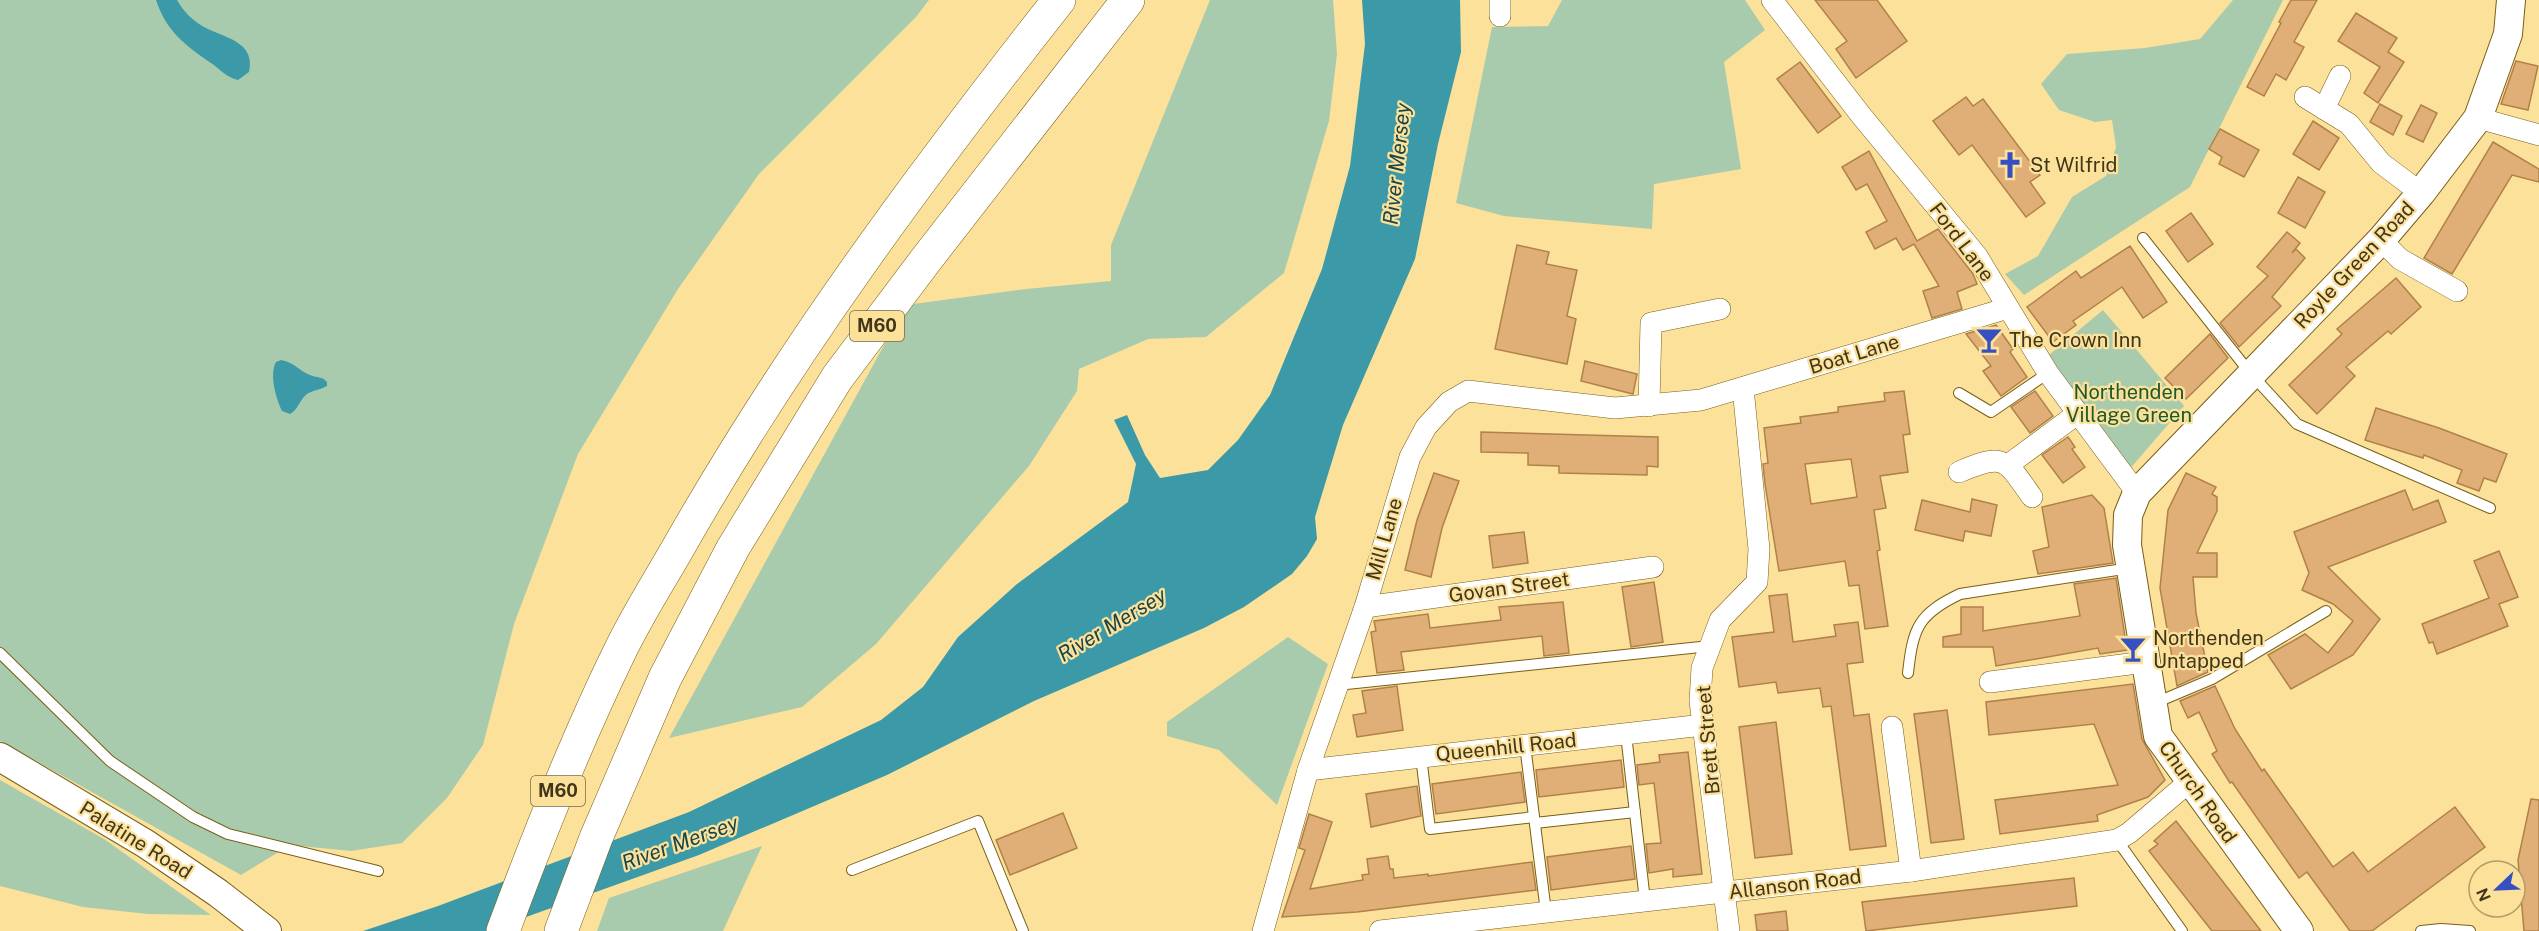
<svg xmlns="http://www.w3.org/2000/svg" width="2539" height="931" font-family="'Public Sans',sans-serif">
<rect width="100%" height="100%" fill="#fce19b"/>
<g fill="#a9cbad">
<polygon points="0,0 929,0 916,17 759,174 678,289 578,454 514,624 483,745 447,798 402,843 351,851 290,845 241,875 0,741"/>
<polygon points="1210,0 1333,0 1337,54 1329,121 1284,273 1206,337 1148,339 1079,369 1077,391 1029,466 876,644 802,707 669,738 906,305 1026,289 1111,281 1111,245"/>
<polygon points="1562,0 1745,0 1765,30 1724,62 1741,169 1654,184 1652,229 1504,216 1456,203 1492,27 1548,26"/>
<polygon points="2233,0 2283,0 2190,187 2024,295 2005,274 2038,256 2072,197 2106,176 2116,147 2112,120 2095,122 2059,110 2041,84 2067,54 2145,48 2200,39"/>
<polygon points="2103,310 2184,406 2128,471 2049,355"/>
<polygon points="1288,637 1328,664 1277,805 1219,750 1167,736 1167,722"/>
<polygon points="0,780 104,839 211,915 148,914 83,907 0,886"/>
<polygon points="762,846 723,931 597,931 609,898"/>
</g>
<g fill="#3c9aa8">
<path d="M156 0H177C183 11 193 21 204 27 224 38 256 41 249 72L238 80C226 77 221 70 211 63 185 45 166 31 156 0Z"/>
<polygon points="1362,0 1460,0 1461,52 1438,144 1415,259 1343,425 1315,517 1317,539 1307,556 1292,574 1244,607 1204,628 1034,701 887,775 699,855 487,931 363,931 438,906 689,812 881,720 923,687 958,637 1017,584 1128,502 1136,464 1114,420 1127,415 1145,455 1160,478 1208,470 1238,440 1270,395 1322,269 1350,166 1365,44"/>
<path d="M281 360C295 362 301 373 313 376 320 378 323 377 327 382V386C320 390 313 390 307 394 299 400 299 409 290 414L282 411C276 398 269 375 276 362Z"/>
</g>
<g fill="#e0af77" stroke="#b0814a" stroke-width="1.5" fill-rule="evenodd">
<polygon points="1815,0 1877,0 1907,41 1856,78 1836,49 1847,41"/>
<polygon points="2291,0 2317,0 2294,42 2304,47 2286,80 2276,74 2264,96 2247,87 2281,23 2279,22"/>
<polygon points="2356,13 2397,38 2388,52 2404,62 2378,103 2364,93 2380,67 2338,41"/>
<polygon points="2516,61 2538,66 2528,110 2501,104"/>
<polygon points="1800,62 1841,116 1818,133 1777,79"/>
<polygon points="1966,97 1973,106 1983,99 2040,175 2030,182 2045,203 2026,217 1972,145 1959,155 1933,121"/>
<polygon points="2380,104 2402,116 2393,135 2370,122"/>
<polygon points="2421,105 2437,113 2423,142 2406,134"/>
<polygon points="2313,121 2339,138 2319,170 2293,154"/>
<polygon points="2220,129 2259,150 2244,177 2219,164 2222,157 2209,149"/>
<polygon points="2493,142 2539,169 2539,182 2512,175 2452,274 2424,258"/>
<polygon points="1869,151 1917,241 1938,229 1973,274 1977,284 1957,292 1962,309 1932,318 1923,291 1939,286 1914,244 1903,250 1896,238 1875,249 1866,232 1887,221 1867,184 1856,190 1842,167"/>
<polygon points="2298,177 2325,192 2305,228 2278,213"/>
<polygon points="2191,213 2213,244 2188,262 2166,231"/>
<polygon points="2287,232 2300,243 2292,253 2296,249 2305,258 2272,297 2281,306 2239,347 2220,323 2268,276 2257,267"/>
<polygon points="1517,245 1549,252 1546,264 1577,270 1567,316 1576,319 1567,364 1495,349"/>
<polygon points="2130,246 2167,302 2143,318 2122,287 2073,321 2076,325 2053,342 2027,307 2076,271 2081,278"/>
<polygon points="2396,278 2421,307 2391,334 2388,331 2346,367 2355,376 2317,414 2289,385 2342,334 2337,329"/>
<polygon points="1996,325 2013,349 2010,352 2027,377 2001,396 1983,371 1991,366 1966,334"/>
<polygon points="2210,334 2228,358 2186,399 2165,378"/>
<polygon points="1585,361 1637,374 1633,394 1581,381"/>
<path d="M1904 391 1910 434 1903 435 1908 472 1880 476 1886 508 1874 510 1880 550 1877 551 1888 626 1865 629 1859 585 1849 586 1845 561 1779 571 1765 484 1763 464 1768 463 1764 428 1801 423 1800 417 1838 412V407L1885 401 1884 393ZM1851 459 1857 497 1811 504 1805 464Z"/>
<polygon points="2035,391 2053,416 2030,433 2011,407"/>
<polygon points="2376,408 2439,428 2507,454 2496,482 2484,478 2479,491 2457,483 2462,470 2424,455 2423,458 2365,440"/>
<polygon points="1481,432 1658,437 1658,467 1647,466 1647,475 1559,473 1559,466 1528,465 1528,453 1481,452"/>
<polygon points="2068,437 2075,447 2072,449 2085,467 2063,483 2042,455"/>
<polygon points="1434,473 1459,481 1442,528 1431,577 1405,570 1417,520"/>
<polygon points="2186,473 2216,487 2212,494 2217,497 2217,511 2197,553 2217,553 2217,577 2193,577 2196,613 2208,672 2177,686 2160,588 2168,510"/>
<polygon points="2405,490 2413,510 2438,500 2446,522 2328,567 2380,619 2353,655 2291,689 2268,655 2305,634 2328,653 2353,621 2333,604 2302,590 2309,573 2294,532"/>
<polygon points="2092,495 2104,508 2113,563 2038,574 2033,551 2049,547 2042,507"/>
<polygon points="1972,499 1997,505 1991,536 1965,531 1963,541 1915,530 1922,500 1970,512"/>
<polygon points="1524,532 1528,563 1493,568 1489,536"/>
<polygon points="2499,551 2518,597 2499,604 2508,626 2437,654 2433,642 2429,643 2422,624 2489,598 2474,561"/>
<polygon points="2116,578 2127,650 2100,654 2098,648 1996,666 1993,647 1943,647 1943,637 1961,634 1961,607 1983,607 1983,631 2080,616 2074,584"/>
<polygon points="1654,582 1663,642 1631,647 1622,587"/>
<polygon points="1787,594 1793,642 1836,636 1834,625 1858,622 1863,662 1847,664 1854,716 1869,714 1886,846 1850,850 1831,706 1823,707 1820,688 1778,693 1776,682 1739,687 1732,637 1774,632 1769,596"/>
<polygon points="1563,602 1569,653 1544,656 1542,636 1401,652 1404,670 1377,673 1371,632 1376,631 1374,621 1428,614 1430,628 1501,620 1499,607"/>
<polygon points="2133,684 2142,739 2165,780 2148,797 2097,815 2098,821 2000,834 1995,800 2118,785 2094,724 1989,735 1986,702"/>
<polygon points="1397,686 1403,730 1357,737 1353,715 1366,713 1362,691"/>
<polygon points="2215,686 2235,729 2262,771 2264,769 2333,867 2353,852 2368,872 2455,807 2485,847 2372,931 2350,931 2307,872 2299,878 2232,782 2230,783 2212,754 2217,751 2199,712 2188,718 2180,701"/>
<polygon points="1947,710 1964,839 1931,843 1914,714"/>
<polygon points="1776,722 1792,854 1755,858 1739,727"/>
<polygon points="1688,752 1702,874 1673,877 1673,869 1649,873 1646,844 1661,843 1654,783 1639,785 1637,765 1660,762 1659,755"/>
<polygon points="1621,760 1624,787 1539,797 1536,770"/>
<polygon points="1521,772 1525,802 1436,814 1432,784"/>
<polygon points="1417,786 1421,816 1371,827 1366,794"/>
<polygon points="2531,799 2539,800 2539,931 2524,931 2518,860"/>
<polygon points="1063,813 1077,848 1010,875 996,840"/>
<polygon points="1309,814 1332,822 1310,889 1363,880 1362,875 1369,874 1367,859 1388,856 1390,869 1393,869 1394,878 1428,874 1428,876 1532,862 1536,890 1357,912 1282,917 1305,850 1299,848"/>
<polygon points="2176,821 2261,931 2212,931 2149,851 2158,844 2154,841"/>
<polygon points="1631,846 1635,879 1551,890 1547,857"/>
<polygon points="2074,878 2077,906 1866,931 1862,902"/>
<polygon points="1786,911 1788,931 1757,931 1755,915"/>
</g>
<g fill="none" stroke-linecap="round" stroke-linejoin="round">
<defs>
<g id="service">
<polyline points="2143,238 2251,374 2297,424 2490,508"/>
<polyline points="1959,393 1991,412 2048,373"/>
<polyline points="0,653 110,761 193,817 228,834 378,871"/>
<path d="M1908 673C1913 628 1918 614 1960 594L2130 568"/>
<polyline points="1337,685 1710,646"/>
<polyline points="2155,703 2212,679 2326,611"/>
<polyline points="1626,734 1645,901"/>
<polyline points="1525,745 1546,912"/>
<polyline points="1421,757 1430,829 1534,817"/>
<polyline points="1535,823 1635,812"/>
<polyline points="2117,840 2182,931"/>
<polyline points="852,870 978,821 1023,931"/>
<polyline points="2421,931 2441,929 2470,931"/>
</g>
<g id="minor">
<polyline points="1772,0 1860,114 1977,256 2048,373 2137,493"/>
<polyline points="1500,16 1500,0"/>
<polyline points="2305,97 2349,124 2381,163 2421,193"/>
<polyline points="2324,109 2340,76"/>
<polyline points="2478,118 2539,135"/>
<polyline points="2381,240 2400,259 2457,291"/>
<polyline points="1649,406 1651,323 1720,309"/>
<polyline points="2008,465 2077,414"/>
<path d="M1959 472C2005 452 2005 459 2032 497"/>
<polyline points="1365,607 1653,567"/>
<polyline points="1990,682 2145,662"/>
<polyline points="1892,727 1911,871"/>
<polyline points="1308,770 1703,725"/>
<polyline points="1263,931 1308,770 1365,607 1410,457 1426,427 1449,402 1468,391 1615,408 1701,400 2008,308"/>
<polyline points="1380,931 1911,871 2117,840 2129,833 2189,782"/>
<polyline points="1729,931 1700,701 1702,668 1720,620 1757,582 1759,549 1743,388"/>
</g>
<g id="secondary">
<polyline points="0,757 146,844 218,893 267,931"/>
<polyline points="2299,931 2158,736 2127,545 2128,515 2137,493 2381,240 2421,193 2478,118 2508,34 2511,0"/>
</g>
<g id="motorway">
<path d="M503 931C538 837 575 743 619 653 636 617 658 583 678 548 788 354 921 175 1059 0"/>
<polyline points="561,931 596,838 665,678 733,548 837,378 925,261 1128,0"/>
</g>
</defs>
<use href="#service" stroke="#785f16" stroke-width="12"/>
<use href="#minor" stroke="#785f16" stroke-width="22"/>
<use href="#secondary" stroke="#785f16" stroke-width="30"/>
<use href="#motorway" stroke="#785f16" stroke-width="34"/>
<use href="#service" stroke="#fff" stroke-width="10"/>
<use href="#minor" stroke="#fff" stroke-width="21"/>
<use href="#secondary" stroke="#fff" stroke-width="28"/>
<use href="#motorway" stroke="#fff" stroke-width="33"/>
</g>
<defs>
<symbol id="church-bare" viewBox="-9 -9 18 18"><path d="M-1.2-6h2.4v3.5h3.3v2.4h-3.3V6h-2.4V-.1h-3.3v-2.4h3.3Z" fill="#3650c2" stroke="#fce19b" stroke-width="2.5" paint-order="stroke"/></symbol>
<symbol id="bar-bare" viewBox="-9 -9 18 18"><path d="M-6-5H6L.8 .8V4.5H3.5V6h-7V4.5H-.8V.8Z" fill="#3650c2" stroke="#fce19b" stroke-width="2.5" paint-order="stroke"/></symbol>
</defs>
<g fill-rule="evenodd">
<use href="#church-bare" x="1991" y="146" width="38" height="38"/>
<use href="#bar-bare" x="1970" y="321" width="38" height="38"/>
<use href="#bar-bare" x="2114" y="630" width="38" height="38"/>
</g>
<g text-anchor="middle" stroke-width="4.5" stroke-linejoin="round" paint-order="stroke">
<g fill="#fce19b" stroke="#796941" stroke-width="1.5">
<rect x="850" y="311" width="54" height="30" rx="4.5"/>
<rect x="531" y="776" width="54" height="30" rx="4.5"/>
</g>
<g font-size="18" font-weight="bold" fill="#41361a">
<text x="877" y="332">M60</text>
<text x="558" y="797">M60</text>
</g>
<g font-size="20" fill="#41361a" stroke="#fce19b" text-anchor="start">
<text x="2030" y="172">St Wilfrid</text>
<text x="2009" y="347">The Crown Inn</text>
<text x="2153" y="645">Northenden<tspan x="2153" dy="23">Untapped</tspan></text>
</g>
<g font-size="20" fill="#41361a" stroke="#fce19b">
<text transform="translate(1962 242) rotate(53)" y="7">Ford Lane</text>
<text transform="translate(2354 265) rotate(-47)" y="7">Royle Green Road</text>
<text transform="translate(1854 354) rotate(-17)" y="7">Boat Lane</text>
<text transform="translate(1384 539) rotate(-74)" y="7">Mill Lane</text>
<text transform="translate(1509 587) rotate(-8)" y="7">Govan Street</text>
<text transform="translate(1708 740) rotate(-95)" y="7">Brett Street</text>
<text transform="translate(1506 747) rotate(-6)" y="7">Queenhill Road</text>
<text transform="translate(2198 792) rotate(55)" y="7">Church Road</text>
<text transform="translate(136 840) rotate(32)" y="7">Palatine Road</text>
<text transform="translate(1795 884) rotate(-7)" y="7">Allanson Road</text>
</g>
<g font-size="20" fill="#1d592d" stroke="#fce19b">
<text x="2129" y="399">Northenden<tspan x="2129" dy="23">Village Green</tspan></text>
</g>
<g font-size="21" font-style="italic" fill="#19444a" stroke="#fce19b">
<text transform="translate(1397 164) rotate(-84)" y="7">River Mersey</text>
<text transform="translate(1112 625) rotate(-31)" y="7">River Mersey</text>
<text transform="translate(680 843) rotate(-20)" y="7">River Mersey</text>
</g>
</g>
<g transform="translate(2497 889) rotate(247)"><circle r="28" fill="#fce19b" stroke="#b19d67" stroke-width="1.5"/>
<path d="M0-4.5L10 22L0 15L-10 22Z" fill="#3650c2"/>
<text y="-9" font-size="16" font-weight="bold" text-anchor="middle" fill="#41361a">N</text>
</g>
</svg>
